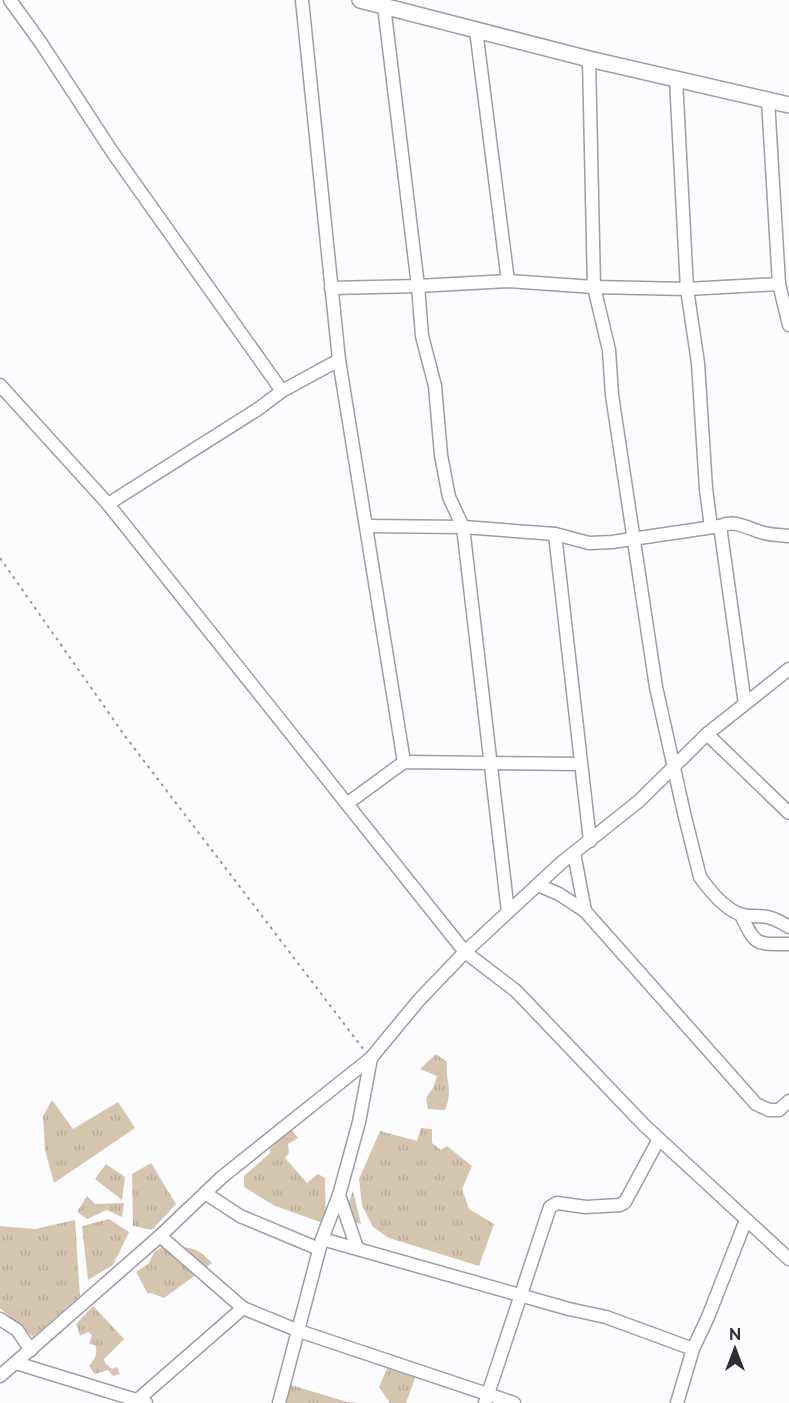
<svg xmlns="http://www.w3.org/2000/svg" width="789" height="1403" font-family="Raleway,sans-serif">
<defs>
<pattern id="grass-tufts" width="24" height="20" patternUnits="userSpaceOnUse" patternTransform="scale(1.5)"><rect width="24" height="20" fill="#d5c5af"/><path d="M3 7l-1-3M5 7V3M7 7l1-3M15 17l-1-3M17 17v-4M19 17l1-3" fill="none" stroke="#b7aa97"/></pattern>
</defs>
<rect width="100%" height="100%" fill="#fcfbfd"/>
<g fill="url(#grass-tufts)">
<path d="M436 1054 447 1062C445 1082 454 1089 445 1110L428 1109 426 1098 433 1088 437 1076 420 1069Z"/>
<polygon points="52,1100 73,1129 118,1102 135,1128 54,1183 45,1150 43,1116"/>
<polygon points="421,1128 432,1129 432,1143 441,1150 447,1146 472,1166 462,1189 469,1209 494,1224 479,1266 389,1238 373,1227 362,1205 359,1179 380,1131 417,1141"/>
<polygon points="291,1129 298,1138 288,1144 289,1153 285,1158 307,1183 318,1174 325,1178 326,1224 275,1206 244,1187 244,1176 270,1153 270,1149"/>
<polygon points="151,1163 176,1204 152,1230 133,1226 132,1174"/>
<polygon points="106,1164 125,1177 122,1200 95,1179"/>
<polygon points="353,1191 361,1224 342,1219"/>
<polygon points="87,1196 95,1204 124,1203 122,1217 107,1210 87,1219 77,1212"/>
<polygon points="109,1219 129,1232 113,1265 88,1280 82,1226"/>
<polygon points="75,1220 80,1296 33,1337 0,1308 0,1226 35,1229"/>
<path d="M165 1246C188 1248 196 1245 212 1263L164 1298 151 1293 148 1294 136 1272 148 1264 155 1251Z"/>
<path d="M93 1306 124 1339 104 1359 105 1363 112 1369 117 1367 120 1374 113 1376 108 1370 95 1374 89 1366C95 1359 98 1353 95 1345L89 1344 92 1335 88 1332 80 1336 76 1324Z"/>
<polygon points="391,1360 418,1370 406,1403 390,1403 379,1387"/>
<polygon points="291,1385 347,1402 361,1403 285,1403"/>
</g>
<g fill="none" stroke-linecap="round" stroke-linejoin="round">
<defs>
<g id="minor">
<polyline points="10,0 41,43 113,153 282,391 258,409 108,504"/>
<polyline points="302,0 339,360 404,762"/>
<polyline points="384,6 418,286 422,336 435,386 441,455 449,497 463,527 508,912"/>
<polyline points="476,30 508,281"/>
<path d="M589 59 594 287 609 350 612 395 656 687 684 813 700 877C710 891 726 911 743 915 751 917 759 915 767 917 775 918 782 923 789 927"/>
<polyline points="676,79 687,289 698,363 706,489 711,527"/>
<polyline points="768,100 779,284 789,325"/>
<polyline points="331,288 418,286 508,281 594,287 687,289 779,284"/>
<polyline points="0,385 108,504 465,952 516,991 645,1126 789,1259"/>
<polyline points="282,391 339,360"/>
<path d="M366 526 463 527 555 534 589 543 612 542 720 526C736 519 748 529 764 533 772 535 780 535 789 536"/>
<polyline points="720,526 745,704"/>
<polyline points="555,534 590,841"/>
<polyline points="707,734 789,813"/>
<polyline points="348,803 404,762 580,764"/>
<polyline points="574,853 585,911"/>
<polyline points="538,885 559,894 585,911 756,1104 769,1110 779,1110 789,1101"/>
<path d="M741 915C756 946 755 944 789 944"/>
<polyline points="205,1193 240,1216 319,1249"/>
<polyline points="339,1195 357,1248"/>
<polyline points="160,1236 243,1308 299,1331 514,1403"/>
<polyline points="322,1239 569,1309 606,1317 693,1349"/>
<polyline points="0,1319 17,1330 31,1350"/>
<polyline points="16,1363 146,1403"/>
<polyline points="0,1376 160,1236 222,1177 371,1058 419,1000 465,952 561,863 639,801 707,734 789,669"/>
<polyline points="134,1403 243,1308"/>
<polyline points="279,1403 322,1239 339,1195 359,1122 371,1058"/>
<polyline points="485,1403 550,1207 557,1203 586,1207 620,1205 625,1202 659,1139"/>
<polyline points="677,1403 693,1349 708,1317 746,1220"/>
</g>
<polyline id="tertiary" points="360,0 589,59 789,105"/>
</defs>
<use href="#minor" stroke="#a19ca7" stroke-width="15"/>
<use href="#tertiary" stroke="#a19ca7" stroke-width="18"/>
<polyline stroke="#9b999d" stroke-width="2" stroke-dasharray="3 4.5" stroke-linecap="butt" points="0,558 125,736 364,1050"/>
<use href="#minor" stroke="#fff" stroke-width="12"/>
<use href="#tertiary" stroke="#fff" stroke-width="15"/>
</g>
<g transform="translate(735 1349)" stroke="#fcfbfd" stroke-width="4.5" paint-order="stroke">
<path d="M0-4.5L10 22L0 15L-10 22Z" fill="#312e33"/>
<text y="-9" font-size="16" font-weight="bold" text-anchor="middle" fill="#312e33">N</text>
</g>
</svg>
